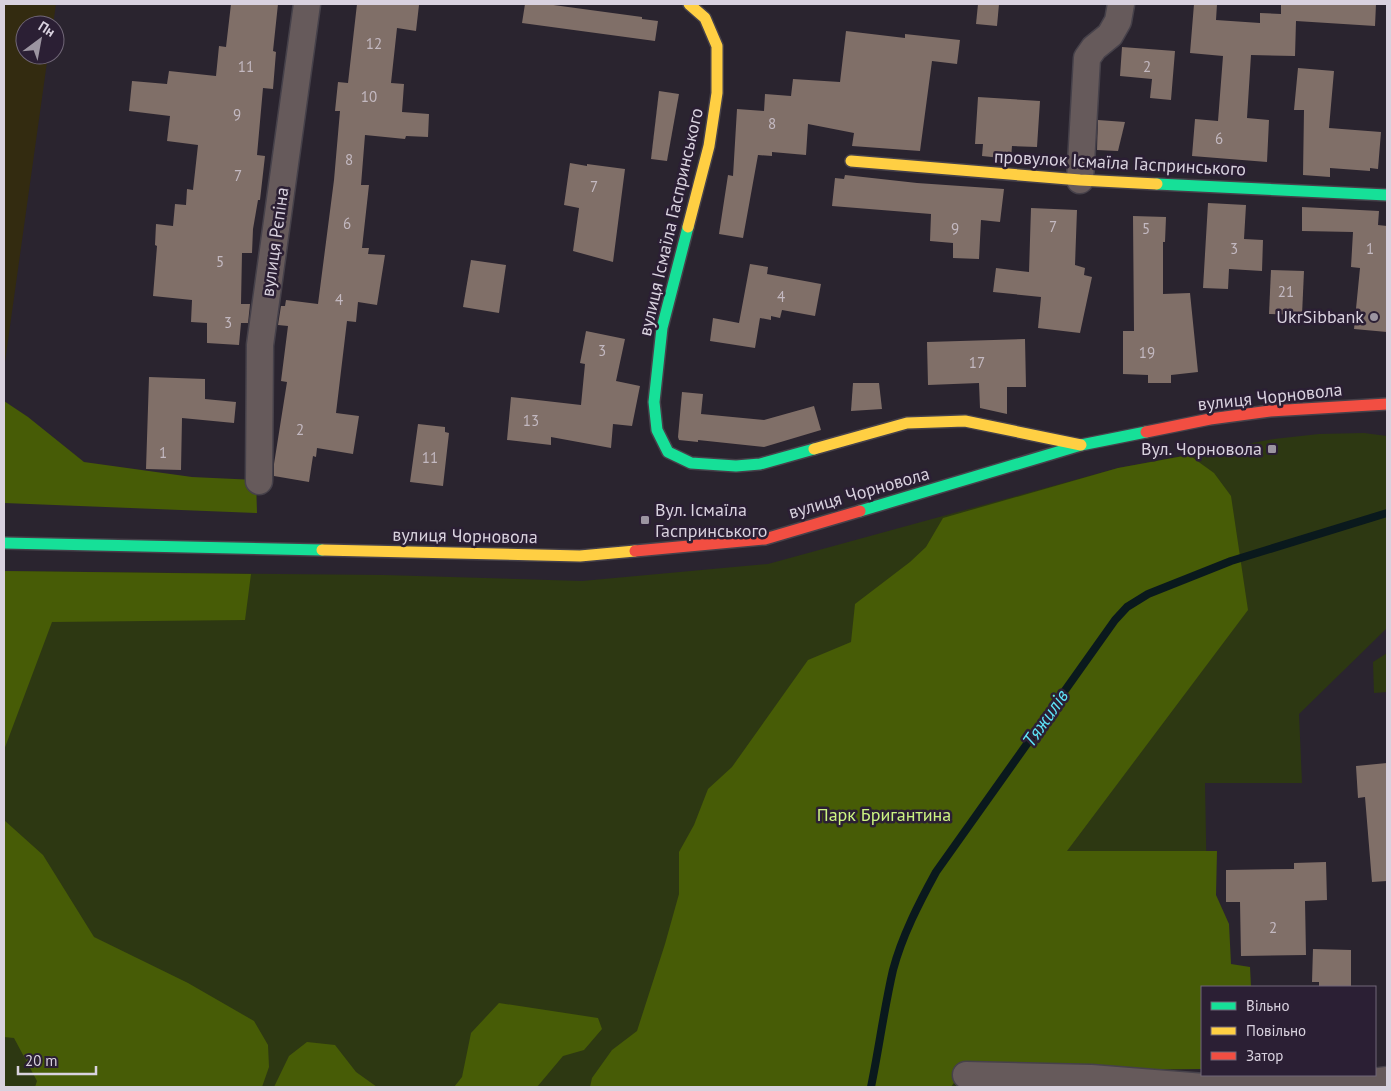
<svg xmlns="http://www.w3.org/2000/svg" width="1391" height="1091" font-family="'PT Sans',sans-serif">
<rect width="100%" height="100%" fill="#2a242f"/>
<g fill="#2d3812">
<polygon points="1364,433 1387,436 1387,628 1299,714 1302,783 1205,783 1207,893 1148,896 1158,1071 966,1074 962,1087 4,1087 4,571 384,575 582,581 768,564 1118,468 1274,439 1319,434"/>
<polygon points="1387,653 1387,692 1374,693 1373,662"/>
</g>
<g fill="#475c06">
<polygon points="4,401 28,417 84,462 192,477 256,480 257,513 4,503"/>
<polygon points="1189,455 1214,473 1231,496 1248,610 1067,851 1217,851 1216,895 1229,924 1231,964 1250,967 1251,987 1202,987 1202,1069 962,1072 951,1087 590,1087 592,1078 612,1050 637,1031 665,944 679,894 679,852 694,825 708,789 732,767 808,660 851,642 855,604 910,562 926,547 943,518 1118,468"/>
<polygon points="4,571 251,574 245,620 52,622 4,750"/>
<polygon points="4,820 43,855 94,937 188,983 254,1021 268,1045 269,1067 262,1087 35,1087 37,1081 14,1038 4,1037"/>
<polygon points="499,1003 598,1018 602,1029 584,1050 563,1056 537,1087 454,1087 462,1077 471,1033"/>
<polygon points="307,1042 335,1045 356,1072 377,1087 274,1087 289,1056"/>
</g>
<polygon fill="#332b10" points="4,4 56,4 53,25 25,25 25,55 48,55 4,369"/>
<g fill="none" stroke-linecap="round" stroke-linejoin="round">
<path stroke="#0a191d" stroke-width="8" d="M871 1087C879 1048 884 1009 893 970 902 936 919 903 936 872L1115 620 1127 607 1148 594 1231 561 1387 513"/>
</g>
<g fill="#806f68">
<polygon points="231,4 278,4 273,51 276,52 273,89 263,88 257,155 265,156 260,200 258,200 253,229 252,253 242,253 241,304 250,304 248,323 241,323 239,345 207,343 207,323 191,322 192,300 153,296 157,246 155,245 156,224 173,226 175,204 186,205 187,189 193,190 198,145 167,141 170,116 129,111 132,81 167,84 169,71 216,76 219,46 226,47"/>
<polygon points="357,4 419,5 416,31 397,28 391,83 404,84 402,112 429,114 428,137 406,136 405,139 365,135 361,185 369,185 362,248 369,248 368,254 385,255 377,305 358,302 356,322 347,321 336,413 359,416 353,454 317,448 316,457 313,456 309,482 274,476 274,464 287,382 281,381 288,326 278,325 281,306 285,306 286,300 318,304 334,180 340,111 335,111 338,82 348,83"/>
<polygon points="525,4 546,4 642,17 642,19 658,21 655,41 522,23"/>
<polygon points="978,4 999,4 997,26 976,24"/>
<polygon points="1194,4 1217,4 1216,20 1260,23 1260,13 1281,14 1281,4 1376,4 1375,26 1296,21 1295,56 1251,55 1247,118 1269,120 1267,162 1192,156 1195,119 1218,121 1223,56 1190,53"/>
<polygon points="846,31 905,38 905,34 960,40 957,64 932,61 920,151 852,146 854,133 808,124 806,155 772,152 772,156 758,155 743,238 719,234 728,175 733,176 737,109 764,111 765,94 791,96 793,79 840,82"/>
<polygon points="1122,47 1175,51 1171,100 1150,98 1152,79 1120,76"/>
<polygon points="1298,68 1334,71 1329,128 1381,132 1378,169 1370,168 1370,171 1330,168 1330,177 1303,175 1304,110 1294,110"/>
<polygon points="659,91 679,94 667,161 651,159"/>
<polygon points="978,97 1040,101 1037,147 1012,146 1011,159 982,156 983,144 975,144"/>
<polygon points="1098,120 1125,122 1118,151 1097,150"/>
<polygon points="570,163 587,166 587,164 625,169 613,262 573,251 579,208 564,205"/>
<polygon points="845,175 917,183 1004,189 1000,222 981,220 979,259 953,258 953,243 930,241 931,214 832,206 835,178 844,179"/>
<polygon points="1208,203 1246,205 1244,239 1263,240 1262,271 1229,269 1228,289 1203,288"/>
<polygon points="1302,207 1379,211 1378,225 1387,226 1387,332 1354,329 1360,268 1351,267 1353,232 1302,231"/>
<polygon points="1031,208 1077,210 1075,265 1085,268 1084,275 1092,277 1080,333 1038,328 1041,297 993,292 996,268 1029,272"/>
<polygon points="1133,216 1166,217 1165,242 1163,242 1163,294 1190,293 1198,372 1171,375 1171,383 1148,383 1148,375 1123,374 1123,331 1134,331"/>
<polygon points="471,260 506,265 499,313 463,307"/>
<polygon points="750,264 768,267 767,274 821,284 815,316 782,310 780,318 771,316 771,320 760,318 755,348 710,341 713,318 739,323"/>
<polygon points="1271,270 1304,271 1302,315 1269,314"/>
<polygon points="586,331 625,339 616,381 640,386 632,426 613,424 611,448 551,437 551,445 507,440 511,397 581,405 585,364 580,363"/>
<polygon points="1025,339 1026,387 1007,387 1007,414 980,408 979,383 928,385 927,342"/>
<polygon points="149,377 205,379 205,399 236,402 234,423 182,418 181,470 146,469"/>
<polygon points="853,383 879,383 882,409 851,411"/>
<polygon points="682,392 703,394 701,414 764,420 814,406 821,430 764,447 698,440 698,442 679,440 678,437"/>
<polygon points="418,424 445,427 445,432 449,433 443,486 410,482"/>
<polygon points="1387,763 1387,881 1372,882 1365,797 1358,798 1356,766"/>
<polygon points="1326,862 1327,900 1305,901 1306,955 1241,956 1240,902 1226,902 1226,870 1294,869 1294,863"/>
<polygon points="1313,949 1351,950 1351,987 1319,987 1319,982 1312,982"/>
</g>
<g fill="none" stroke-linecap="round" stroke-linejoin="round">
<defs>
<g id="street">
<polyline points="1080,180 1087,58 1094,48 1110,35 1118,21 1121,4"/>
<polyline points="259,481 260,345 307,4"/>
<polyline points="966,1075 1091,1078 1204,1087 1365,1083 1387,1080"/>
</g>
<g id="fast">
<polyline points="1157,184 1387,195"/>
<polyline points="688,227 662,328 654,402 657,430 668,452 691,463 736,466 760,464 814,449"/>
<polyline points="860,511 1081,445 1146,432"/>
<polyline points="4,543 322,550"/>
</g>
<g id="slow">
<polyline points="851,161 1080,180 1157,184"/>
<polyline points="688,227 709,146 717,93 717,46 705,18 689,4"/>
<polyline points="814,449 907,423 965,421 1081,445"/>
<polyline points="322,550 580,556 635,551"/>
</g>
<g id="jam">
<polyline points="1146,432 1210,419 1270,411 1387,404"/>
<polyline points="635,551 765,539 860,511"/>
</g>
</defs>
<use href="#street" stroke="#46414a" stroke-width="29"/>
<use href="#fast" stroke="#46414a" stroke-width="14"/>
<use href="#slow" stroke="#46414a" stroke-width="14"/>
<use href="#jam" stroke="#46414a" stroke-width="14"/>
<use href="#street" stroke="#665a5b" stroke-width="26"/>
<use href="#fast" stroke="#16e098" stroke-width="11"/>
<use href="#slow" stroke="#ffcf43" stroke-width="11"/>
<use href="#jam" stroke="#f24e42" stroke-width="11"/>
</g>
<g fill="#9c95a1" stroke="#2b1f34" stroke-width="2">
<circle cx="1374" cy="317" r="5"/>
<rect x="1267" y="444" width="10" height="10" rx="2.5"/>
<rect x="640" y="515" width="10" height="10" rx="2.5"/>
</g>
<g text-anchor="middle" stroke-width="5" stroke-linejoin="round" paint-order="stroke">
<g font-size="15" fill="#c3b9c1">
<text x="374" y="49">12</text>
<text x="246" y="72">11</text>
<text x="1147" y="72">2</text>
<text x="369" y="102">10</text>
<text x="237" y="120">9</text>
<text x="772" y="129">8</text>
<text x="1219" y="144">6</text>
<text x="349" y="165">8</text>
<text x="238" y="181">7</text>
<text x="594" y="192">7</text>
<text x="347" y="229">6</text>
<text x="1053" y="232">7</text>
<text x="955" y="234">9</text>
<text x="1146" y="234">5</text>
<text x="1234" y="254">3</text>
<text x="1370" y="254">1</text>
<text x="220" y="267">5</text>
<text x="1286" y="297">21</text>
<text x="781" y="302">4</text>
<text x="339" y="305">4</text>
<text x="228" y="328">3</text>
<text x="602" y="356">3</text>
<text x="1147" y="358">19</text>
<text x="977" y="368">17</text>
<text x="531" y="426">13</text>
<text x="300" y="435">2</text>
<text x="163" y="458">1</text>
<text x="430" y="463">11</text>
<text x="1273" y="933">2</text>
</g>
<g font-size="18" fill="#d9d2df" stroke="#2b1f34">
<text transform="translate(1120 163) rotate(3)" y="6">провулок Ісмаїла Гаспринського</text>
<text transform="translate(671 222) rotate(-77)" y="6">вулиця Ісмаїла Гаспринського</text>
<text transform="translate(275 242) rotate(-82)" y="6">вулиця Рєпіна</text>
<text transform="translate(1270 397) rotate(-6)" y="6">вулиця Чорновола</text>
<text transform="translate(859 493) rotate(-16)" y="6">вулиця Чорновола</text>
<text transform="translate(465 536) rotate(1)" y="6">вулиця Чорновола</text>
</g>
<g font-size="18" fill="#d9d2df" stroke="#2b1f34" text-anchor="end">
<text x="1364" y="323">UkrSibbank</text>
<text x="1262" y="455">Вул. Чорновола</text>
<text x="655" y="516" text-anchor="start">Вул. Ісмаїла<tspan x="655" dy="21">Гаспринського</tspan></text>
</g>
<g font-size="18" fill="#ccf482" stroke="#2b1f34">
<text x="884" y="821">Парк Бригантина</text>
</g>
<g font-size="19" font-style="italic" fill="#5ee4f8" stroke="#2b1f34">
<text transform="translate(1045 718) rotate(-55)" y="7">Тяжилів</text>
</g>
</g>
<rect width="1391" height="1091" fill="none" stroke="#d9d2df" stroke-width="10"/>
<rect x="1201" y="986" width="175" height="90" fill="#2b1f34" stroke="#716778"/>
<rect x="1211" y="1002" width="25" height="8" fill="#16e098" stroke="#716778"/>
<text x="1246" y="1011" font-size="15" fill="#d9d2df">Вільно</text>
<rect x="1211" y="1027" width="25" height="8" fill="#ffcf43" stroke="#716778"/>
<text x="1246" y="1036" font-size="15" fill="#d9d2df">Повільно</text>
<rect x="1211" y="1052" width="25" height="8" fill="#f24e42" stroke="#716778"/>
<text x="1246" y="1061" font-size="15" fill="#d9d2df">Затор</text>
<g transform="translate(40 40) rotate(32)"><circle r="24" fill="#2b1f34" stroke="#716778"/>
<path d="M0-4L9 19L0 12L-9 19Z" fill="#9c95a1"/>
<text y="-8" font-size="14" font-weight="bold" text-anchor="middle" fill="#d9d2df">Пн</text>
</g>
<path d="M18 1066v8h78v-8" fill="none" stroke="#d9d2df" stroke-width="2.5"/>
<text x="25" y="1066" font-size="15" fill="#d9d2df" stroke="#2b1f34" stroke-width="4" paint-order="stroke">20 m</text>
</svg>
